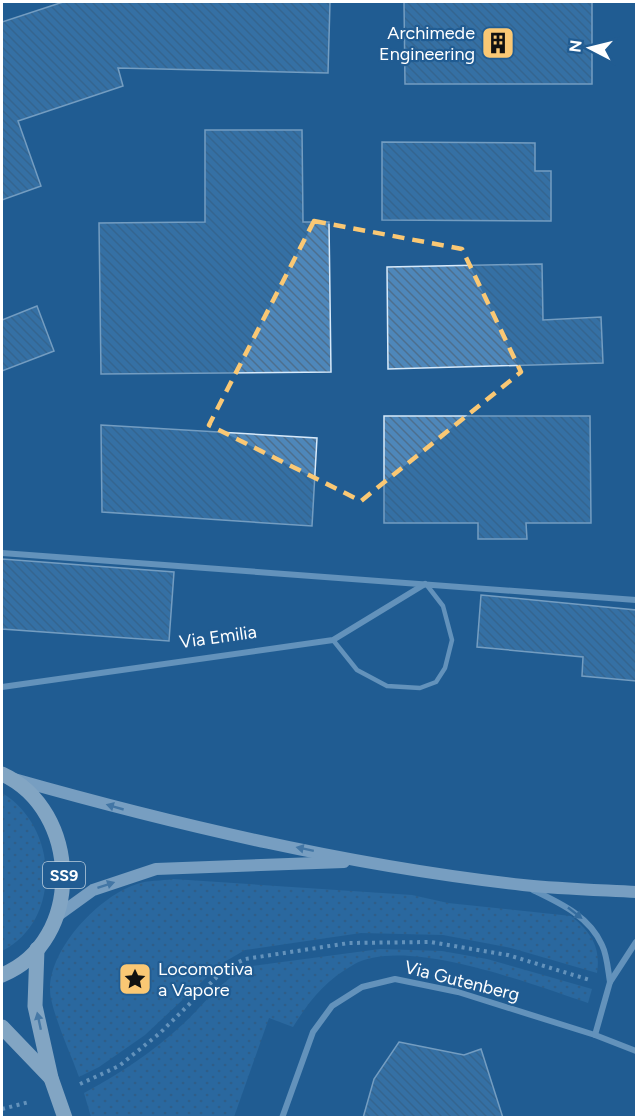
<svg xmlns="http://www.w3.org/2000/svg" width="638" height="1119" font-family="Figtree,sans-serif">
<defs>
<pattern id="grass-dots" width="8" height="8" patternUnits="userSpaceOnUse" patternTransform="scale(1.5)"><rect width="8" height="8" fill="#3576af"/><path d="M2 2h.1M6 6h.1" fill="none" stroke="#40617e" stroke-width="1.8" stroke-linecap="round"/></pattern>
<pattern id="building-back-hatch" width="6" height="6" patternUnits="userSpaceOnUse" patternTransform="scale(1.5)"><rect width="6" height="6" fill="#4e87ba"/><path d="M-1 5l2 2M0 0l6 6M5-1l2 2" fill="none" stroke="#4d6f8e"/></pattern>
</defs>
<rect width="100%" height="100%" fill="#215c92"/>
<g fill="url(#grass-dots)">
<path d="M2 793C58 826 63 920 2 951Z"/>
<path d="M173 879 412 895 448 903 571 916C591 932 601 947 597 973L511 948 443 935 361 933 245 950 226 961 209 975 145 1035 99 1067 79 1077C70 1052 57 1025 51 999 42 955 98 896 137 884 148 880 161 881 173 879Z"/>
<path d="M380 949 442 951 487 959 592 989 588 1003C533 985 405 935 353 965 326 980 309 1001 293 1027L269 1018 234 1117H91L84 1093C119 1074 153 1052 183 1024 206 1003 223 976 253 966Z"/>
</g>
<g fill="url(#building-back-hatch)" stroke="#d8eafa" stroke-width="1.5">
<polygon points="63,2 330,2 328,73 118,68 123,86 18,121 41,186 2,200 2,22"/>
<polygon points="404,2 592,2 592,84 405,84"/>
<polygon points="205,130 302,130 303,222 329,222 331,372 101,374 99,223 205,222"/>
<polygon points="382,142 535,143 535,171 551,171 551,221 382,220"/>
<polygon points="542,264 543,320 601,317 603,363 388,369 387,267"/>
<polygon points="37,306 54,351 2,371 2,320"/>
<polygon points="384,416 590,416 591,523 526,523 527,539 478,539 478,523 384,523"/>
<polygon points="101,425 317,438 312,526 102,512"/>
<polygon points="2,559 174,572 169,641 2,629"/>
<polygon points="481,595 636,610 636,681 582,676 583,657 477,647"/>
<polygon points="399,1042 464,1055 481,1049 503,1118 363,1118 374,1079"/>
</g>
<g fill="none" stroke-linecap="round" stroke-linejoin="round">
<g stroke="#b3d2ed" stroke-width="4" stroke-dasharray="3 4.5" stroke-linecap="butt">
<polyline points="80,1084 119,1066 160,1033 226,968 245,959 349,943 430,942 508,955 590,980"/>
<polyline points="2,1109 29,1102"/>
</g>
<polyline stroke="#b3d2ed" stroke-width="4.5" points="333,640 357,670 387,686 420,688 436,682 445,668 452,640 443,606 426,584"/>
<g stroke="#b3d2ed" stroke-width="6">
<polyline points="2,553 636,600"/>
<polyline points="2,687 333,640 425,584"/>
<path d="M533 890C560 903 589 916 602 945 607 955 608 970 610 982"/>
<polyline points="595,1035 610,982 636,942"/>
<polyline points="282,1118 313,1032 332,1006 362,987 395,979 458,992 595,1035 636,1051"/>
</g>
<g stroke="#dfedfa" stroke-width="12">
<path d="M14 779C180 826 351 866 523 885 561 889 599 890 636 892"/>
<polyline points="57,916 93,890 156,869 344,862"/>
</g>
<g stroke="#f9fcff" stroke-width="15">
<path d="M2 774C81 810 85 941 2 975"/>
<polyline points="37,949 35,1006 51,1078 65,1118"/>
<polyline points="2,1027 51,1078"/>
</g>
</g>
<defs><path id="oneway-solid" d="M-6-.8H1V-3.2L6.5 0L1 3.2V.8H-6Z" transform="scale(1.5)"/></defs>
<g fill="#6d96bc">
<use href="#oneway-solid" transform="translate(115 807) rotate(-164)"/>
<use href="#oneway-solid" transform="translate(305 849) rotate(-168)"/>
<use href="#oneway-solid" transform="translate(106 885) rotate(-18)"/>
</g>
<use fill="#4d7fad" href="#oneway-solid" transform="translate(575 913) rotate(38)"/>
<use fill="#779cbe" href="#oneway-solid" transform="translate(39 1021) rotate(-102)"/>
<path d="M0 0H638V1119H0ZM314 221 462 249 521 372 361 501 209 425Z" fill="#215c92" fill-opacity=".55" fill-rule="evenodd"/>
<path fill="none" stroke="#fac874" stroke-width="4.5" stroke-dasharray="12 8" stroke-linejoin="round" d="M314 221 462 249 521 372 361 501 209 425Z"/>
<defs>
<symbol id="building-square" viewBox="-11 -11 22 22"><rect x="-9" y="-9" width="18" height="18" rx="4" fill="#fac874" stroke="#215c92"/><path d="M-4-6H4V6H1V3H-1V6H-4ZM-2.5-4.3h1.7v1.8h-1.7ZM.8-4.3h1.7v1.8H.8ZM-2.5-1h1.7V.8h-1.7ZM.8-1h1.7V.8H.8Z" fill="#111"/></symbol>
<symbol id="sight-square" viewBox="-11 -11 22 22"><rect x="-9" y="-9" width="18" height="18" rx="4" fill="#fac874" stroke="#215c92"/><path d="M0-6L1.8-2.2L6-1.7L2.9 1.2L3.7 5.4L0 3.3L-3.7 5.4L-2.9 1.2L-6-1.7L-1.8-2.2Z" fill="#111"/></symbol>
</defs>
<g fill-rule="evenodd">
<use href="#building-square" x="479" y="24" width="38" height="38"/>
<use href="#sight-square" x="116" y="960" width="38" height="38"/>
</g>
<g text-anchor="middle" stroke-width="4.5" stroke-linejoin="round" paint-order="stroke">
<rect fill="#215c92" stroke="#bccede" stroke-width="1.5" x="43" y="862" width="42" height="26" rx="4.5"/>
<g font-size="16" font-weight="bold" fill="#fff">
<text x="64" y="881">SS9</text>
</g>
<g font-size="18" fill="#fff" stroke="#215c92" text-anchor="end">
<text x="475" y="39">Archimede<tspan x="475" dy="21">Engineering</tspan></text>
<text x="158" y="975" text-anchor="start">Locomotiva<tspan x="158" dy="21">a Vapore</tspan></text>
</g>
<g font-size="18" fill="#fff" stroke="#215c92">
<text transform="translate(218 637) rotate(-8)" y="6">Via Emilia</text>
<text transform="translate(462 981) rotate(14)" y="6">Via Gutenberg</text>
</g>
</g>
<rect width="638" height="1119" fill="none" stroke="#ffffff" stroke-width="6"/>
<g transform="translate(590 48) rotate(277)" stroke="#215c92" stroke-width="4.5" paint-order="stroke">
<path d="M0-4.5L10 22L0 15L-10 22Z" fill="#ffffff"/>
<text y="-9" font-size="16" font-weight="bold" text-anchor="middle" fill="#ffffff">N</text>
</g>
</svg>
